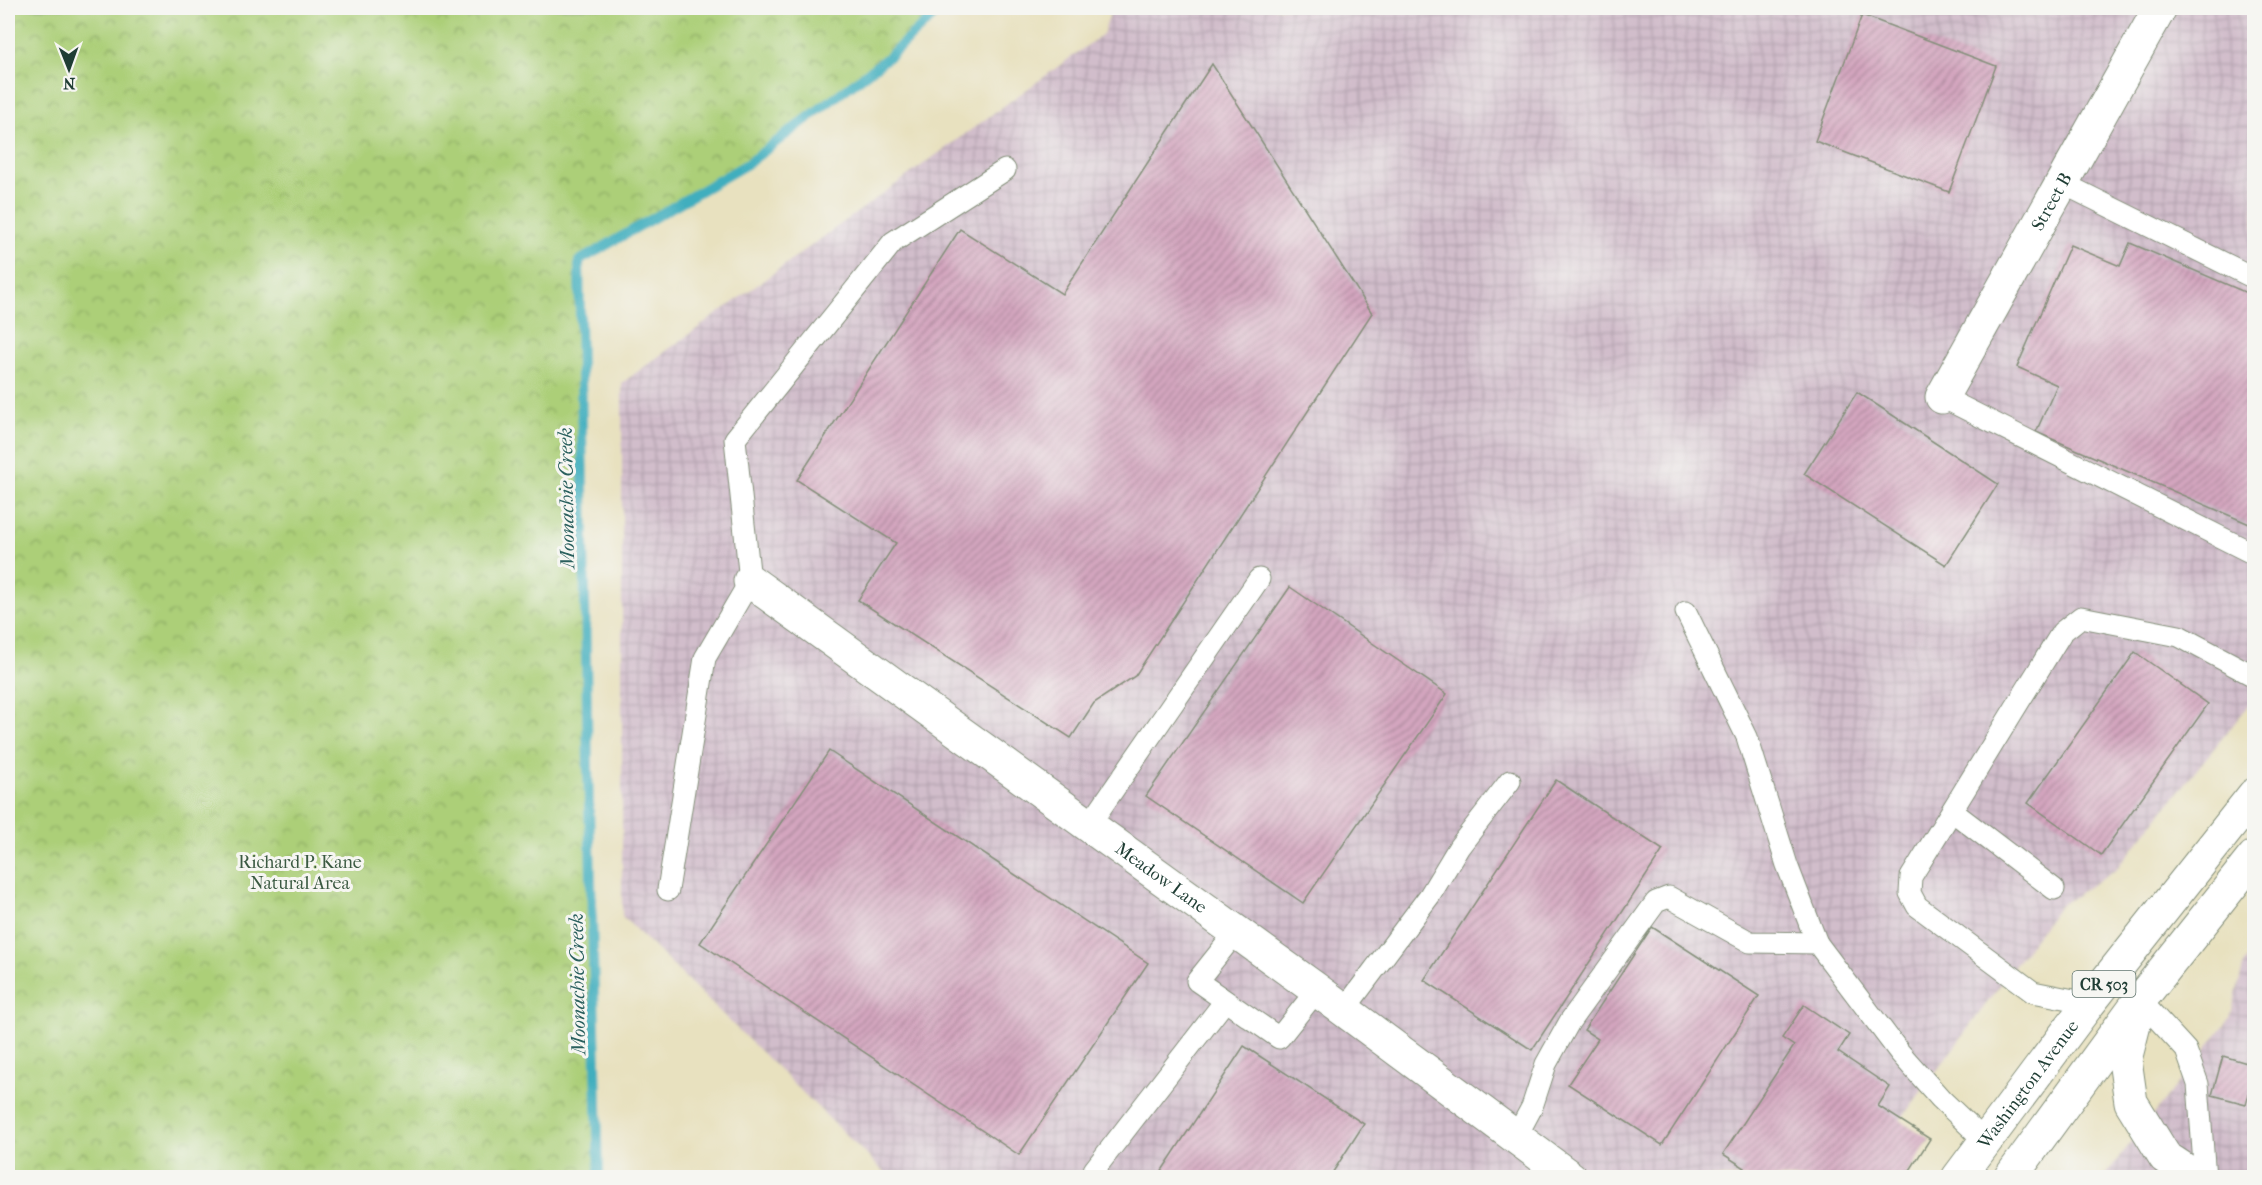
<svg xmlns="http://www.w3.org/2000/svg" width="2262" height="1185" font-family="'IM FELL French Canon',serif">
<defs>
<pattern id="industrial-grid" width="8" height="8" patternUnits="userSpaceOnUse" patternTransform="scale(1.5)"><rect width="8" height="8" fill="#d1bdcb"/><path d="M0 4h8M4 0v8" fill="none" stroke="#b3a3af"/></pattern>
<pattern id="park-crowns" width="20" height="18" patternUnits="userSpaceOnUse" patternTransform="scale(1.5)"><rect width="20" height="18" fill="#accf78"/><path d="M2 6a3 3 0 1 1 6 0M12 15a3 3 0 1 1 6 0" fill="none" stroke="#8ba963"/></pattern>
<pattern id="building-hatch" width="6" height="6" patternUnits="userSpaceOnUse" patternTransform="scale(1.5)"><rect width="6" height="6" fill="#d4a6bf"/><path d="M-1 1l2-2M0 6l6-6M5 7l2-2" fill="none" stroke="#ab889c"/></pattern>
</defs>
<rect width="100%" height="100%" fill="#f6f6f2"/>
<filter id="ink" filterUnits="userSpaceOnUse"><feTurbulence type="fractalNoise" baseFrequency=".0167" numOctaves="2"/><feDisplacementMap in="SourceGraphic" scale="12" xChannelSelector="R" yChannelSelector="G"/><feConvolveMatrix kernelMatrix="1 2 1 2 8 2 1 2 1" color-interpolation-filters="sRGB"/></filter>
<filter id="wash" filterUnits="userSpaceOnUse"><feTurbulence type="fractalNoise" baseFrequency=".008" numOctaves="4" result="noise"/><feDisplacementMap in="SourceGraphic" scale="24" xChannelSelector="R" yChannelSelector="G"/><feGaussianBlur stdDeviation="1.35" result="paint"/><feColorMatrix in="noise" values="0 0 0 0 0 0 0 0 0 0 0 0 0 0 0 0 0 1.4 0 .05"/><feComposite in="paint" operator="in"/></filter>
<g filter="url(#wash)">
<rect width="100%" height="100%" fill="#e8e1bf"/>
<g fill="url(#industrial-grid)">
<polygon points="1112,8 2254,8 2254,699 2116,869 2058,907 1858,1177 889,1177 622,916 622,383 1103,34"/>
<polygon points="2254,950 2254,1177 2103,1178 2230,1018 2244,963"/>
</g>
<polygon fill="url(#park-crowns)" stroke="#668656" stroke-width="1.5" points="8,8 942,8 887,58 747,164 579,261 599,1177 8,1177"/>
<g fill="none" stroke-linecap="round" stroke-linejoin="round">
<polyline stroke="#40aebe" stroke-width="10" points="599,1178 588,768 579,261 747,164 887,58 942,8"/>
</g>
<g id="blocks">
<g fill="url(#building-hatch)">
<polygon points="1862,15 1996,66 1949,192 1815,141"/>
<polygon points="1212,64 1372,313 1135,676 1094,703 1071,738 858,600 896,543 797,480 960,229 1062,294"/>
<polygon points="2130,243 2254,296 2254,526 2036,432 2057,385 2017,367 2070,245 2120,266"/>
<polygon points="1857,392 1998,484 1946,565 1804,474"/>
<polygon points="1290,587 1447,694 1303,903 1146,796"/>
<polygon points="2135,652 2208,704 2101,855 2028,803"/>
<polygon points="829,751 1148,963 1019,1155 700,943"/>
<polygon points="1556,780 1663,850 1532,1050 1424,980"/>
<polygon points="1652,927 1759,996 1662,1145 1568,1084 1598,1039 1584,1030"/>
<polygon points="1804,1005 1849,1035 1838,1052 1890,1087 1878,1106 1930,1139 1905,1178 1738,1178 1745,1168 1723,1154 1794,1046 1782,1038"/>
<polygon points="1244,1046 1364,1124 1329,1178 1157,1178"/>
<polygon points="2223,1056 2254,1065 2254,1078 2246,1104 2212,1095"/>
</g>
</g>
</g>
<g filter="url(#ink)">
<use href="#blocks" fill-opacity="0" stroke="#848f7a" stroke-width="1.5"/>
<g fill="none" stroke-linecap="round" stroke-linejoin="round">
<defs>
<g id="service">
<polyline points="2062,183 2250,276 2254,276"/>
<polyline points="1942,397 2254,554"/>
<polyline points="1686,612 1747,737 1787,865 1817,943"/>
<polyline points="1952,811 2054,889"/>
<polyline points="1089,825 1259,579"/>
<polyline points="668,890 705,658 750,581 735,439 893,242 1005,170"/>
<polyline points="1236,932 1197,981 1279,1038 1317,990"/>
<polyline points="2140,1000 2186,1050 2198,1084 2205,1178"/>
<polyline points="2089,1003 2033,992 1917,906 1910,893 1911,877 2062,632 2081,617 2179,636 2254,676"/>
<polyline points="1344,1010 1430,895 1459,847 1510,781"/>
<polyline points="1516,1137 1532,1107 1546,1064 1570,1021 1656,902 1669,897 1750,942 1817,943 1900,1053 1941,1099 1985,1141"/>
<polyline points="1094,1170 1225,1001"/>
</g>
<g id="minor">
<path id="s1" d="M1942 397 2160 8"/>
<path id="s2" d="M750 581 1317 990 1571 1178"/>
</g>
<g id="primary">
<polyline points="2136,1017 2125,1060 2131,1102 2165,1157 2197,1178"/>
<path id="s3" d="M1958 1178 2089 1003 2254 795"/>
<polyline points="2010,1178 2140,1000 2254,857"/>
</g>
</defs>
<use href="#service" stroke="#848f7a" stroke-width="23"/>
<use href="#minor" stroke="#848f7a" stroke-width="35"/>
<use href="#primary" stroke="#848f7a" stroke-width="35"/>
<use href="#service" stroke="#fff" stroke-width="21"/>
<use href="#minor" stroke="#fff" stroke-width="33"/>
<use href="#primary" stroke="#fff" stroke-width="33"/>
</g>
</g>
<g text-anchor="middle" stroke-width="6" stroke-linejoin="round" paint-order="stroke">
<rect fill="#f6f6f2" stroke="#60746d" stroke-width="1.5" x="2072.5" y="971" width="63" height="26" rx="4.5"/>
<g font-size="16" font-weight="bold" fill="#1f3d34">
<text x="2104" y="990">CR 503</text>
</g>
<g font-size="18" fill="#1f3d34" stroke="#f6f6f2">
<text dy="6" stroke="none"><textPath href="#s1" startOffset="224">Street B</textPath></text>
<text dy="6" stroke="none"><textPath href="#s2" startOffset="507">Meadow Lane</textPath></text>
<text dy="6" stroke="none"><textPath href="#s3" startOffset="117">Washington Avenue</textPath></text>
</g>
<g font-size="18" fill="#3b5a42" stroke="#f6f6f2">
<text x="300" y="868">Richard P. Kane<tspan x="300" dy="21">Natural Area</tspan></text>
</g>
<g font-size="20" font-style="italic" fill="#295f5d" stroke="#f6f6f2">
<text transform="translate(566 498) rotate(-91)" y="7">Moonachie Creek</text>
<text transform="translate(577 984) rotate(-91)" y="7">Moonachie Creek</text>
</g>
</g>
<rect width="2262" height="1185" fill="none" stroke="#f6f6f2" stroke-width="30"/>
<g transform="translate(69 69) rotate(179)" stroke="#f6f6f2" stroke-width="4.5" paint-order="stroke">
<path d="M0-4.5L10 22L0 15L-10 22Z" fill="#1f3d34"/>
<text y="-9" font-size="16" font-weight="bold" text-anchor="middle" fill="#1f3d34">N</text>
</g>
</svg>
